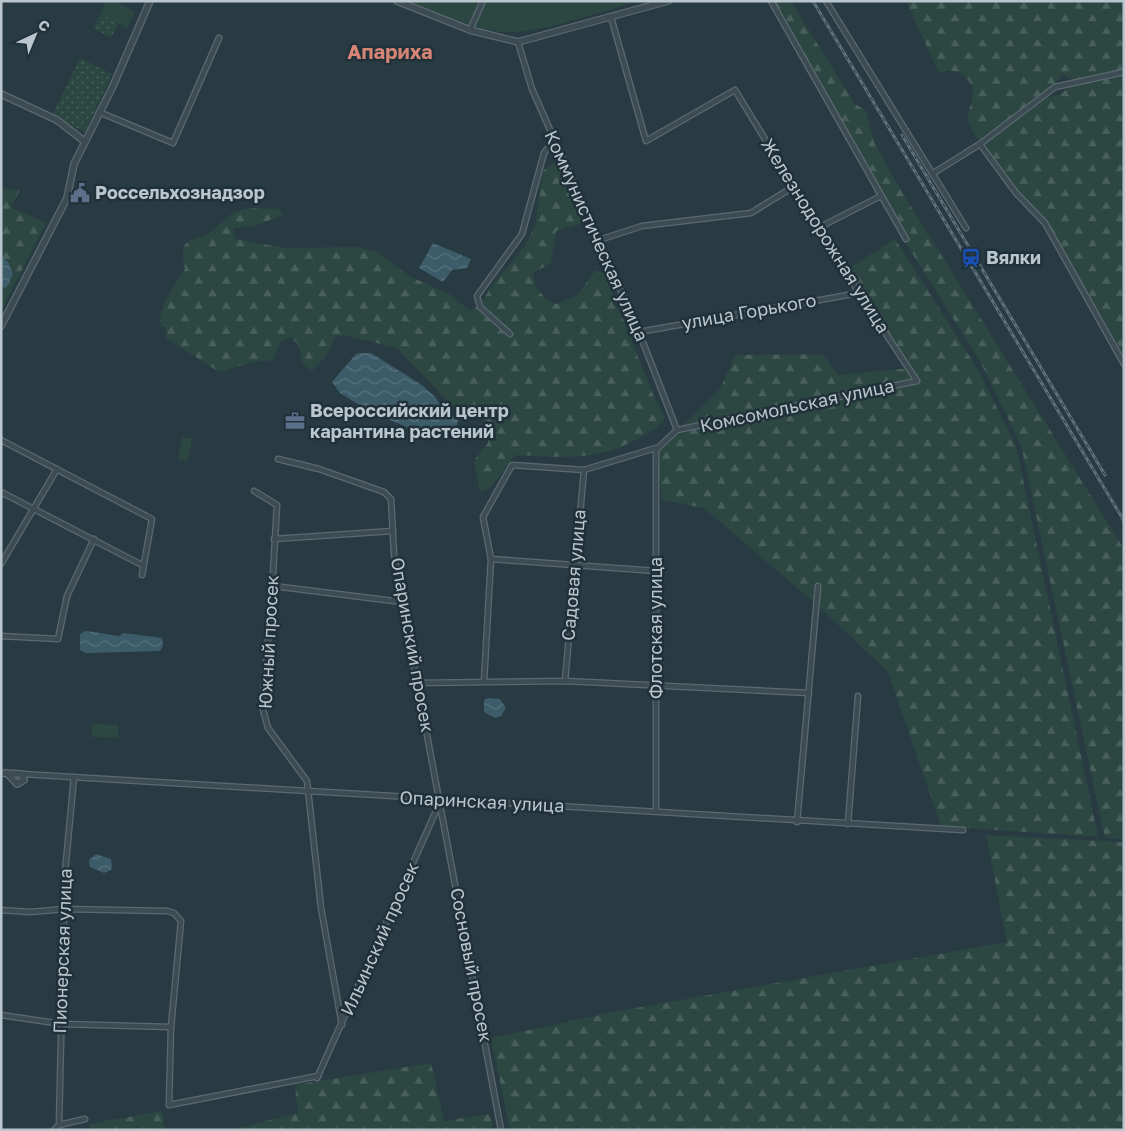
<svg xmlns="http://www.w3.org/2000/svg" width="1125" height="1131" font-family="'Golos Text',sans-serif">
<defs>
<pattern id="grass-dots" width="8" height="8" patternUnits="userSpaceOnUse" patternTransform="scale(1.25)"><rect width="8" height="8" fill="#2c4641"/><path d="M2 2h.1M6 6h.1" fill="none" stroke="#485f5b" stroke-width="1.8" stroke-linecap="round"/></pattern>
<pattern id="forest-firs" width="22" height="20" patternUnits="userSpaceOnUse" patternTransform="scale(1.25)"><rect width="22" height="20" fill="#2c4641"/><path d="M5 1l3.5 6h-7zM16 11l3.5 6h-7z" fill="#485f5b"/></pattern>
<pattern id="water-waves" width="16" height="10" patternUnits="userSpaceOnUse" patternTransform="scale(1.25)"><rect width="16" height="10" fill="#3d5c6a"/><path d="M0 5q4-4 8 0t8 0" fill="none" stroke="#57727e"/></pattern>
</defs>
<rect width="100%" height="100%" fill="#283b43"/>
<g fill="url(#grass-dots)">
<polygon points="101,13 118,24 111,38 93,28"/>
<polygon points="80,58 112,74 85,132 52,116"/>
</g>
<g fill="url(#forest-firs)">
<polygon points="774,1 791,1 854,103 866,111 874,142 894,179 1124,549 1124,839 1105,838 1021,445 981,363 877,197 817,79"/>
<path d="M906 1H1124V69L1073 81 1063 74 1052 87 979 140C974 135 969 126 968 119 967 111 972 104 973 96 974 84 964 72 952 71 948 70 945 72 941 73L937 69Z"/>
<polygon points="1124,74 1124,355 1047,221 1018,191 988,150 986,143 1048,97 1058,95 1071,87"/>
<path d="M559 159 586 222 556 231 551 263 533 273C534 287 542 298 556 304L576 296 595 271 605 273 611 281 613 302 622 317 655 399 665 417C659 428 650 432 639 438 595 462 563 457 515 455L490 488 480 492 474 460 488 443V421L458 412 397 348 345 335 335 337 326 356 312 371 303 364 298 344 290 337 281 341 273 361C256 358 237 368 219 372L166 338V327H161C158 305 174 287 185 269 178 234 191 244 211 232 220 227 226 216 235 212 246 207 266 208 278 209L283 215 254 226 233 228 235 239 285 248 357 247 377 252 411 277 449 294 470 311 480 305 491 287 526 245 535 225 543 171Z"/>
<polygon points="1,188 20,190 11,207 46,223 1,311"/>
<polygon points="895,239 977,368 1016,446 1098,837 941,826 888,672 815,603 704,508 662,500 656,452 720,389 735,355 822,354 839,375 911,368 848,269"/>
<polygon points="986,835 1124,842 1124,1130 510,1130 491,1038 619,1011 1007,942"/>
<polygon points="431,1063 444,1121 490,1114 493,1130 230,1130 298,1113 295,1085"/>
<polygon points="162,1111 165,1130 91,1130 89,1124"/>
</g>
<g fill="#2c4641">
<polygon points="106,1 114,1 135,12 127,29 101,13"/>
<path d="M407 1H639C601 11 539 35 502 32 470 29 437 12 407 1Z"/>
<polygon points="182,437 192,439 188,462 178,460"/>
<polygon points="92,724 118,725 118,738 92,737"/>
</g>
<g fill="url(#water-waves)">
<polygon points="433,243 471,259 467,268 452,270 443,282 419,268"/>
<polygon points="1,256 8,262 13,274 6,288 1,287"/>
<polygon points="360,353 371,353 422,385 435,397 443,408 458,420 456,429 445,439 422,437 414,430 369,411 340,393 332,382 356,354"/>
<path d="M85 631C98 632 108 635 120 636L123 633 162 638 163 646 160 651 86 653 80 650V634Z"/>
<polygon points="488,698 500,699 506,708 501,716 495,718 484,712 484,700"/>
<polygon points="96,854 111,859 112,866 111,870 104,873 90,867 89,860"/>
</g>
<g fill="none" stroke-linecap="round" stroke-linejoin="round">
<defs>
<g id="minor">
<polyline points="771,1 906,239"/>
<polyline points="826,1 966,228"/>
<polyline points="611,17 646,141 735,90 859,293 917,381 677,430"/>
<polyline points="470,30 483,1"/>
<polyline points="518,42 532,89 639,332 677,430"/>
<polyline points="99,112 173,143 219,38"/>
<polyline points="980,144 1016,193 1045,223 1124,364"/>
<polyline points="932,174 980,144 1055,87 1124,72"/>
<polyline points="818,228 881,196"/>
<polyline points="599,240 642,226 751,213 793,187"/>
<polyline points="639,332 859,293"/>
<polyline points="510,334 480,307 477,296 522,234 544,153 547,149 555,144"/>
<polyline points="1,440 152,519 142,575"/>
<polyline points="278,459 319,469 384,492 391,499 394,554 402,602 501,1130"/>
<polyline points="254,491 277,505 271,608 262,706 268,728 307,781 321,908 342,1025"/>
<polyline points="1,492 142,565"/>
<polyline points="274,539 393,531"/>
<polyline points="491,559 656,571"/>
<polyline points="1,564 57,469"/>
<polyline points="273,586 402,602"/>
<polyline points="1,636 58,639 67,596 94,539"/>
<polyline points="484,681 491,559 483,517 512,465 584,470 659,447 677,430"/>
<polyline points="565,681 584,470"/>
<polyline points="419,683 565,681 809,693"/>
<polyline points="22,774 963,830"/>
<polyline points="656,811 656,451 659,447"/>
<polyline points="797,822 818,586"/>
<polyline points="848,824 858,696"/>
<polyline points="1,910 30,912 65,909 167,911 174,913 181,921 171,1027 169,1105 318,1076"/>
<polyline points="1,1015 62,1024 171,1027"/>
<polyline points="317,1078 440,802"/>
<polyline points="59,1125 65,872 74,777"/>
<polyline points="54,1130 59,1125 85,1119"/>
</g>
<g id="tertiary">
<polyline points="397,1 470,30 518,42 668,1"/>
<polyline points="1,94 57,120 84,141"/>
<polyline points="1,326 67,198 74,164 113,86 150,1"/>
<polyline points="1,773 22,774 24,780 17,784 7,773"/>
</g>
</defs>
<use href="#minor" stroke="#5b6970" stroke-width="7"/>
<use href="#tertiary" stroke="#5b6970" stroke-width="8"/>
<use href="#minor" stroke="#3d4c53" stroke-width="4.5"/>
<use href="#tertiary" stroke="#3d4c53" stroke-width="5.5"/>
<defs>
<g id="rail">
<polyline points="813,1 1124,521"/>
<polyline points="902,135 1105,475"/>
</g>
</defs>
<use href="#rail" stroke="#5f717a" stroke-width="3"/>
<use href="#rail" stroke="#213139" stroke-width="1" stroke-dasharray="4" stroke-linecap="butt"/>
</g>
<defs>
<symbol id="civic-bare" viewBox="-9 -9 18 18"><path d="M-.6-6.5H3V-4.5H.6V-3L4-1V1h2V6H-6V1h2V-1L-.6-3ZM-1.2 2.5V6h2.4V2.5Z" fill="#5c6f8a" stroke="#213139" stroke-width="2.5" paint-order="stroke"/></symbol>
<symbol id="station-bare" viewBox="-9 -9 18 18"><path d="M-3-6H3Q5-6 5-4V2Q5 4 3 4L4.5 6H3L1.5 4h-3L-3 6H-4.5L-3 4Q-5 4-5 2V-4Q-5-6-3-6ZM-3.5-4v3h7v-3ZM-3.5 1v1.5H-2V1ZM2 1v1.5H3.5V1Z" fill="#1a4fb4" stroke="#213139" stroke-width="2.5" paint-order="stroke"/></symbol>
<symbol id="office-bare" viewBox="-9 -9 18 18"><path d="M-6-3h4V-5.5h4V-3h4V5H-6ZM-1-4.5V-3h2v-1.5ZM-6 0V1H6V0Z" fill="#5c6f8a" stroke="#213139" stroke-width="2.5" paint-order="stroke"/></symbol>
</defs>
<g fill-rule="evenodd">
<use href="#civic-bare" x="66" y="179" width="28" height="28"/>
<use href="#station-bare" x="957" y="244" width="28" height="28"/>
<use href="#office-bare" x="281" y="407" width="28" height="28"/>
</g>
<g text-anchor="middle" stroke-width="5" stroke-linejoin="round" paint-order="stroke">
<g font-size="18" font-weight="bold" fill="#bac6cd" stroke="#213139" text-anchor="start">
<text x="95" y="199">Россельхознадзор</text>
<text x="986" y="264">Вялки</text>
<text x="310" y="417">Всероссийский центр<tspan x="310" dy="21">карантина растений</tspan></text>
</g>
<g font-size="18" fill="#bac6cd" stroke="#213139">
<text transform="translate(596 236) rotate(66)" y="6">Коммунистическая улица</text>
<text transform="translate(825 236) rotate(58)" y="6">Железнодорожная улица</text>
<text transform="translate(749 312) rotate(-10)" y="6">улица Горького</text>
<text transform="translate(797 406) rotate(-12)" y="6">Комсомольская улица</text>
<text transform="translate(574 575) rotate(-85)" y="6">Садовая улица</text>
<text transform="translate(656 628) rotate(-90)" y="6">Флотская улица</text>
<text transform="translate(269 642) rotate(-87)" y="6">Южный просек</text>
<text transform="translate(412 645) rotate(80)" y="6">Опаринский просек</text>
<text transform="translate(482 802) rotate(3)" y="6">Опаринская улица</text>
<text transform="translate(380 939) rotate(-66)" y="6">Ильинский просек</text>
<text transform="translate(63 951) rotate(-88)" y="6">Пионерская улица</text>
<text transform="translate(471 965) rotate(79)" y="6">Сосновый просек</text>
</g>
<g font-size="20" font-weight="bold" fill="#d68475" stroke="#213139">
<text x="390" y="59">Апариха</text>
</g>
</g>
<rect width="1125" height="1131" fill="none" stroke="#bac6cd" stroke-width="5"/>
<g transform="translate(35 35) rotate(44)" stroke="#213139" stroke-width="4" paint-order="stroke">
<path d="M0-4L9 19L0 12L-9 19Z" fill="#bac6cd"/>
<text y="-8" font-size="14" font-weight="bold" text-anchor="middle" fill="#bac6cd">С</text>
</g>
</svg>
